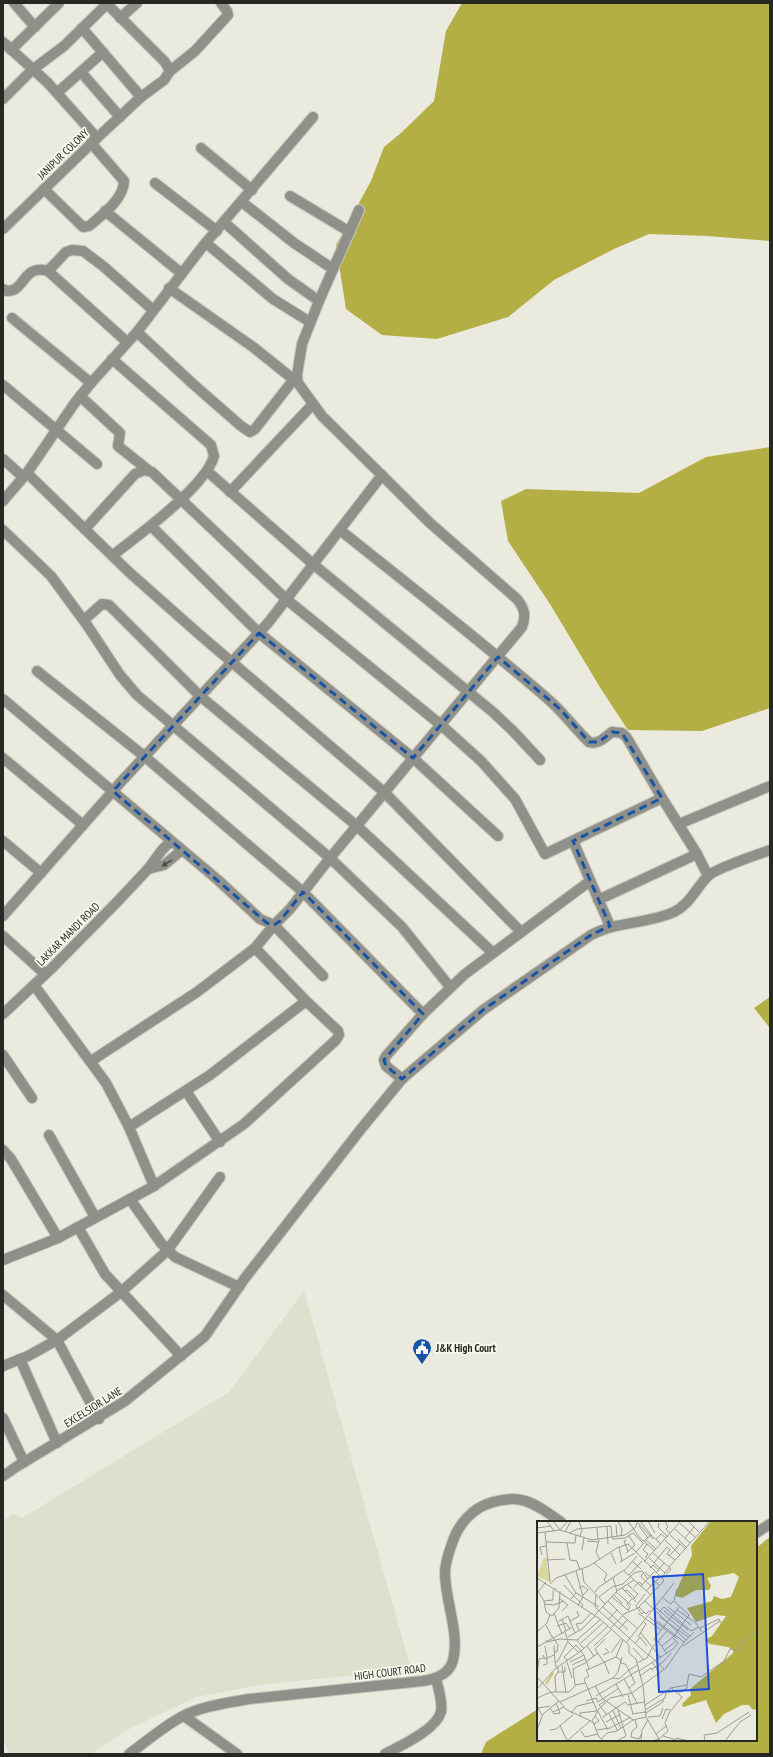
<svg xmlns="http://www.w3.org/2000/svg" width="773" height="1757" font-family="'PT Sans Narrow',sans-serif">
<rect width="100%" height="100%" fill="#eaeade"/>
<polygon fill="#dedfcd" points="304,1291 411,1669 260,1685 196,1697 125,1731 91,1754 10,1754 3,1740 3,1521 13,1514 22,1518 229,1392"/>
<g fill="#b3af45">
<polygon points="462,3 770,3 770,241 707,236 649,234 614,249 554,280 508,317 437,339 382,335 346,309 336,245 371,181 384,147 401,133 434,101 446,31"/>
<polygon points="770,447 770,708 702,731 628,730 601,689 550,604 508,541 501,501 526,489 639,493 706,457"/>
<polygon points="770,997 770,1028 754,1008"/>
<polygon points="770,1537 770,1754 481,1754 486,1742 538,1709 538,1740 756,1740 756,1548"/>
</g>
<g fill="none" stroke-linecap="round" stroke-linejoin="round">
<defs>
<g id="street">
<polyline points="14,3 35,27"/>
<polyline points="120,18 137,3"/>
<polyline points="82,28 141,97"/>
<polyline points="3,42 48,83 97,138"/>
<polyline points="11,50 59,3"/>
<polyline points="170,71 195,51 228,15 227,11 221,3"/>
<polyline points="81,72 120,117"/>
<polyline points="57,93 103,52"/>
<polyline points="3,99 32,70 64,46 107,4"/>
<polyline points="201,148 252,190"/>
<polyline points="155,183 217,231"/>
<path d="M44 189 83 227 89 226C102 215 124 199 124 181L91 143"/>
<polyline points="290,196 350,232"/>
<polyline points="242,202 294,243 333,269"/>
<polyline points="105,211 181,273"/>
<polyline points="224,222 288,279 319,301"/>
<polyline points="3,229 97,138 141,97 164,80 170,71 165,62 106,3"/>
<polyline points="206,243 273,299 310,322"/>
<polyline points="48,271 66,252 72,250 83,251 103,266 153,310"/>
<polyline points="169,288 253,347 298,383"/>
<path d="M3 289 7 291C26 291 22 264 48 271L127 342"/>
<polyline points="12,318 91,383"/>
<polyline points="137,332 193,384 241,426 250,432 255,429 294,379"/>
<path d="M112 359 211 445 214 456C206 486 139 535 113 555"/>
<polyline points="3,385 97,464"/>
<polyline points="80,396 120,433 118,446 148,470"/>
<polyline points="3,459 23,477"/>
<polyline points="207,471 313,564 494,713 513,731 540,760"/>
<polyline points="27,473 130,573 200,635 384,792 521,932"/>
<polyline points="230,492 313,404"/>
<polyline points="3,501 27,473 74,404 91,383 137,332 203,246 313,117"/>
<polyline points="151,526 259,633 413,758 498,836"/>
<polyline points="85,529 135,474 144,470 152,472 286,599 441,725 481,761 515,799 545,854 662,798"/>
<polyline points="3,530 51,576 87,625 120,675 137,695 330,858 402,927 450,987"/>
<path d="M340 530C410 586 481 641 549 700 564 713 575 729 589 742 599 745 605 737 612 732L622 733 627 738 662 798 697 854 708 876"/>
<polyline points="84,620 102,604 109,605 200,696 357,826 493,953"/>
<polyline points="37,671 144,756 303,892 423,1014"/>
<path d="M3 699 218 880 260 919 274 925 290 909 330 858 522 627C526 616 525 609 517 599L430 523 322 416 298 383 297 375 302 344 319 301 359 210"/>
<polyline points="3,758 83,825"/>
<polyline points="679,824 770,786"/>
<polyline points="3,841 41,873"/>
<polyline points="573,841 610,926"/>
<polyline points="148,869 164,865 182,850"/>
<polyline points="598,900 697,854"/>
<polyline points="3,916 120,783 268,623 382,475"/>
<polyline points="3,936 45,974"/>
<polyline points="34,985 106,1083 129,1127 154,1186"/>
<polyline points="3,1014 52,968 118,901 148,869 162,850 171,841"/>
<polyline points="3,1055 32,1098"/>
<polyline points="91,1061 197,992 255,948 274,925 323,976"/>
<path d="M402 1079 483 1010 591 935C617 921 648 924 674 912 690 904 696 888 708 876 716 868 757 855 770 850"/>
<polyline points="186,1091 220,1142"/>
<polyline points="129,1127 210,1075 306,1001"/>
<polyline points="49,1135 95,1217"/>
<polyline points="3,1150 11,1159 58,1238"/>
<polyline points="130,1199 161,1243 175,1257 239,1287"/>
<polyline points="78,1227 105,1274 181,1356"/>
<polyline points="3,1260 58,1238 154,1186 244,1124 336,1040 339,1035 338,1031 306,1001 255,948"/>
<polyline points="3,1295 57,1340 99,1419"/>
<polyline points="20,1359 57,1443"/>
<polyline points="3,1366 28,1356 57,1340 121,1292 167,1251 220,1177"/>
<polyline points="3,1418 24,1462"/>
<polyline points="3,1476 16,1467 125,1401 205,1336 245,1278 361,1129 402,1079 386,1066 384,1060 386,1056 423,1014 465,974 590,881"/>
<polyline points="756,1533 770,1524"/>
<polyline points="184,1716 237,1754"/>
<path d="M129 1754C147 1741 164 1726 183 1716 203 1706 227 1703 249 1699L423 1681C435 1679 450 1674 453 1660 460 1634 445 1600 445 1573 445 1561 450 1549 454 1538 460 1523 472 1510 487 1504 521 1492 534 1503 561 1522"/>
<path d="M385 1754C400 1746 436 1730 441 1712 443 1701 438 1689 436 1678"/>
</g>
</defs>
<use href="#street" stroke="#c7c7bc" stroke-width="12"/>
<use href="#street" stroke="#90908b" stroke-width="10"/>
</g>
<defs><path id="oneway-solid" d="M-6-.8H1V-3.2L6.5 0L1 3.2V.8H-6Z"/></defs>
<use fill="#4c4c47" href="#oneway-solid" transform="translate(167 863) rotate(148)"/>
<path fill="none" stroke="#1754a5" stroke-width="3" stroke-dasharray="8 5" stroke-linejoin="round" d="M259 633 413 758 498 657 560 709 589 742H599L612 732 622 733 662 798 573 841 610 926 591 935 483 1010 402 1079 386 1066 384 1060 423 1014 303 892 280 921 274 925 267 923 113 791Z"/>
<defs>
<symbol id="civic-pin" viewBox="-11 -11 22 30"><path d="M0 17L-7.5 6A9.5 9.5 0 1 1 7.5 6Z" fill="#1754a5" stroke="#f7f7eb"/><path d="M-.6-6.5H3V-4.5H.6V-3L4-1V1h2V6H-6V1h2V-1L-.6-3ZM-1.2 2.5V6h2.4V2.5Z" fill="#fff"/></symbol>
</defs>
<g fill-rule="evenodd">
<use href="#civic-pin" x="411" y="1337" width="22" height="30"/>
</g>
<g text-anchor="middle" stroke-width="3.5" stroke-linejoin="round" paint-order="stroke">
<g font-size="11" fill="#272723" stroke="#f7f7eb">
<text transform="translate(63 154) rotate(-44)" y="4">JANIPUR COLONY</text>
<text transform="translate(68 934) rotate(-45)" y="4">LAKKAR MANDI ROAD</text>
<text transform="translate(93 1407) rotate(-32)" y="4">EXCELSIOR LANE</text>
<text transform="translate(390 1672) rotate(-7)" y="4">HIGH COURT ROAD</text>
</g>
<g font-size="11" font-weight="bold" fill="#272723" stroke="#f7f7eb" text-anchor="start">
<text x="436" y="1352">J&amp;K High Court</text>
</g>
</g>
<g transform="translate(537 1521)">
<rect width="220" height="220" fill="#eaeade"/>
<path d="M7 36 9 37 13 61 0 55Z" fill="#d8d89b"/>
<path d="M174 0H220V189L215 188 212 184H205L187 193 179 202 169 179 146 186 145 183 154 174 153 168 196 132V129L191 126 173 123 168 119 175 115 189 95 179 94 159 101 150 87 175 80 177 75 185 78 194 76 202 56 197 52 170 57 174 65 172 69H159L145 77 139 75V71L155 34 154 25Z" fill="#b3af45"/>
<path fill="none" stroke="#cac75e" stroke-width="2" d="M9 163 16 152"/>
<path fill="none" stroke="#9c9c93" stroke-width="1" d="M10 0 17 10M16 0 23 9 55 19 88 14 98 7 101 0M42 0 45 9 43 15M81 0 85 8 84 15M91 0 102 16 118 30M103 0 114 14M111 0 118 12M128 0 131 6 129 8 133 13M152 1 162 11M101 2 116 18M122 2 121 6 131 16M143 2 158 16M79 4 80 16M70 5 71 23M102 5 111 17M0 7 14 5M60 7 61 19M138 8 153 22M8 11 13 61M28 11 34 0M0 12 23 9 31 0M32 12 40 8 74 5 75 17M96 12 106 22M133 14 149 28M148 17 157 6M75 18 88 17 96 12M119 18 124 13 129 17M141 18 150 27M62 19 59 31 63 39M89 19 87 20 91 30M109 19 119 28M128 19 143 34M50 20 62 21M107 20 114 14 124 23M9 21 38 22 39 14M30 22 33 39 40 40 43 49M82 26 85 40M45 29 47 17M133 29 130 33 138 39M99 31 107 22M74 32 79 43M89 32 98 24 92 15M116 32 134 48 129 54M5 34 3 26 9 25M100 35 87 50 114 74M132 35 143 23M108 37 111 33 106 29 110 23M112 37 128 52M9 39 28 38M95 40 104 48M83 41 98 32M107 41 144 0M57 42 70 53 67 59 69 61M117 42 130 26 133 29M132 46 173 0M113 47 116 44 122 49M45 48 47 61 68 83M39 50 46 76 41 84M108 51 123 65M106 52 104 56 114 65M119 52 127 42M28 54 39 72 34 78M92 54 105 40M0 57 63 98 92 124V132L99 138 106 165 109 196 123 220M76 57 80 70M124 57 133 46M13 63 19 57 52 45 80 27 91 23 127 59 125 62M27 64 37 75M91 64 101 73 96 79M104 65 117 51M97 66 102 61 106 64M42 67 46 65 51 69 46 74M85 67 99 81M1 70 7 80 9 91 15 95 22 87 23 70M88 70 90 69 98 77M109 70 123 56M58 71 62 66 87 49M79 71 94 84M0 72 9 61M39 72 62 86M59 74 58 86 111 134M77 74 85 82 84 83M37 75 46 84 45 86M62 76 75 66 86 63 97 52 105 50 111 58M75 76 92 90M22 77 31 84 25 90M126 77 134 83 136 80M7 80 16 79V70L19 67M71 80 85 94M108 80 149 119M8 83 17 84 27 80M66 86 91 109M102 86 109 93 113 89M131 86 154 104M119 87 153 115M91 89 93 86 90 83 95 78M140 89 159 102 165 111M123 90 127 86 154 110 162 106M127 90 151 109M107 91 105 93 99 85 108 73M17 92 25 113M101 92 124 109M58 94 80 70 97 59M85 94 100 107M112 96 137 115 152 94 137 80 140 68M123 96 151 116M25 98 29 110M72 98 80 89M22 100 31 95 33 100M120 100 147 121M9 104 15 116M20 105 29 102 33 108M74 107 87 93 101 87 125 62M163 107 182 98 184 102M82 108 90 99M42 109 39 103 45 102 54 92M0 111 10 102 13 93M103 111 124 137M38 112 33 100 42 95 40 90M15 115 21 124 20 131H17M31 116 45 108 58 95M101 116 109 103 107 101M9 119 10 121 23 118 40 119 47 128M40 119 64 98M121 120 130 133M31 121 42 132M44 122 67 101M89 122 137 62M120 122 117 118 142 86M98 123 103 116 110 125M17 124 18 141M8 125 10 137 17 134M50 125 57 135M57 125 75 108M125 125 137 115 140 118M146 125 183 100M0 126 34 107M96 127 107 139M128 129 139 120M74 132 84 118M111 133 127 148M66 134 72 131 68 127M31 140 27 136 39 124 47 134 52 148 49 149 52 155 47 158 60 190M66 140 58 128 68 118M67 140 72 153M85 140 79 136 86 119M30 141 35 157M33 141 47 134M49 141 61 132M115 141 122 151M84 142 88 143 92 149 100 144M100 142 110 137 115 127 130 110M6 144 10 143V137L8 138 6 134M25 144 29 172M35 144 48 138M19 146 18 141 21 140 31 120 28 111M21 146V151H28V146M52 148 79 136M115 148 126 141 134 132M102 150 136 128 141 122 136 117M0 153 2 138 7 137M103 155 114 147 116 150M0 156 30 189 56 201 62 216 67 220M164 156 187 140 193 128 201 130 203 124 220 110M76 157 82 158 92 149 98 162 92 167M87 158 100 182M79 163 86 176M38 164 36 148 50 141M58 165 65 177 96 199M0 168 19 147 44 130 71 105M19 171 18 156 21 151M142 172 150 167V164M91 174 96 193M59 175 102 149M0 177 14 171H32L39 164 48 162M49 180 59 177 61 181 82 167M68 180 62 184 70 194M23 181 76 157 81 151 85 136M108 184 134 167 150 164 152 153 164 156M13 187 17 193 23 192 19 182M60 189 71 209M108 189 128 177 129 172M76 190 84 207M16 191 27 186M34 192 40 185 57 181M109 192 126 181V178M72 193 81 210M95 193 108 191M5 194 1 187 13 185M43 196V192L59 190M66 196 88 181 91 184 107 181M111 196 123 195 126 187M125 198 129 188 133 189M98 199 100 206 95 210 94 216 102 218 105 212M55 200 61 189 73 177 95 172 129 147 147 121 157 111M69 201 84 193M57 203 62 200 58 195M23 205 30 219M0 209 6 193 22 180M13 209 19 208 36 194M60 209 73 207 94 196M44 210 48 216 61 213M119 213 129 205M126 215 143 220M139 217 152 220M64 218 70 212 80 210 96 199 109 196M30 220 53 200M80 220 89 215 81 189M104 220 105 209 111 199M115 220 122 218 131 210 128 202 132 192 145 176 134 167M168 220 167 214 180 212 212 191M188 220 203 201 214 194"/>
<path fill="#1d4ed8" fill-opacity="0.15" stroke="#1d4ed8" stroke-width="2" d="M166 53 172 168 122 171 116 56Z"/>
<rect width="220" height="220" fill="none" stroke="#272723" stroke-width="2"/>
</g>
<rect width="773" height="1757" fill="none" stroke="#272723" stroke-width="8"/>
</svg>
